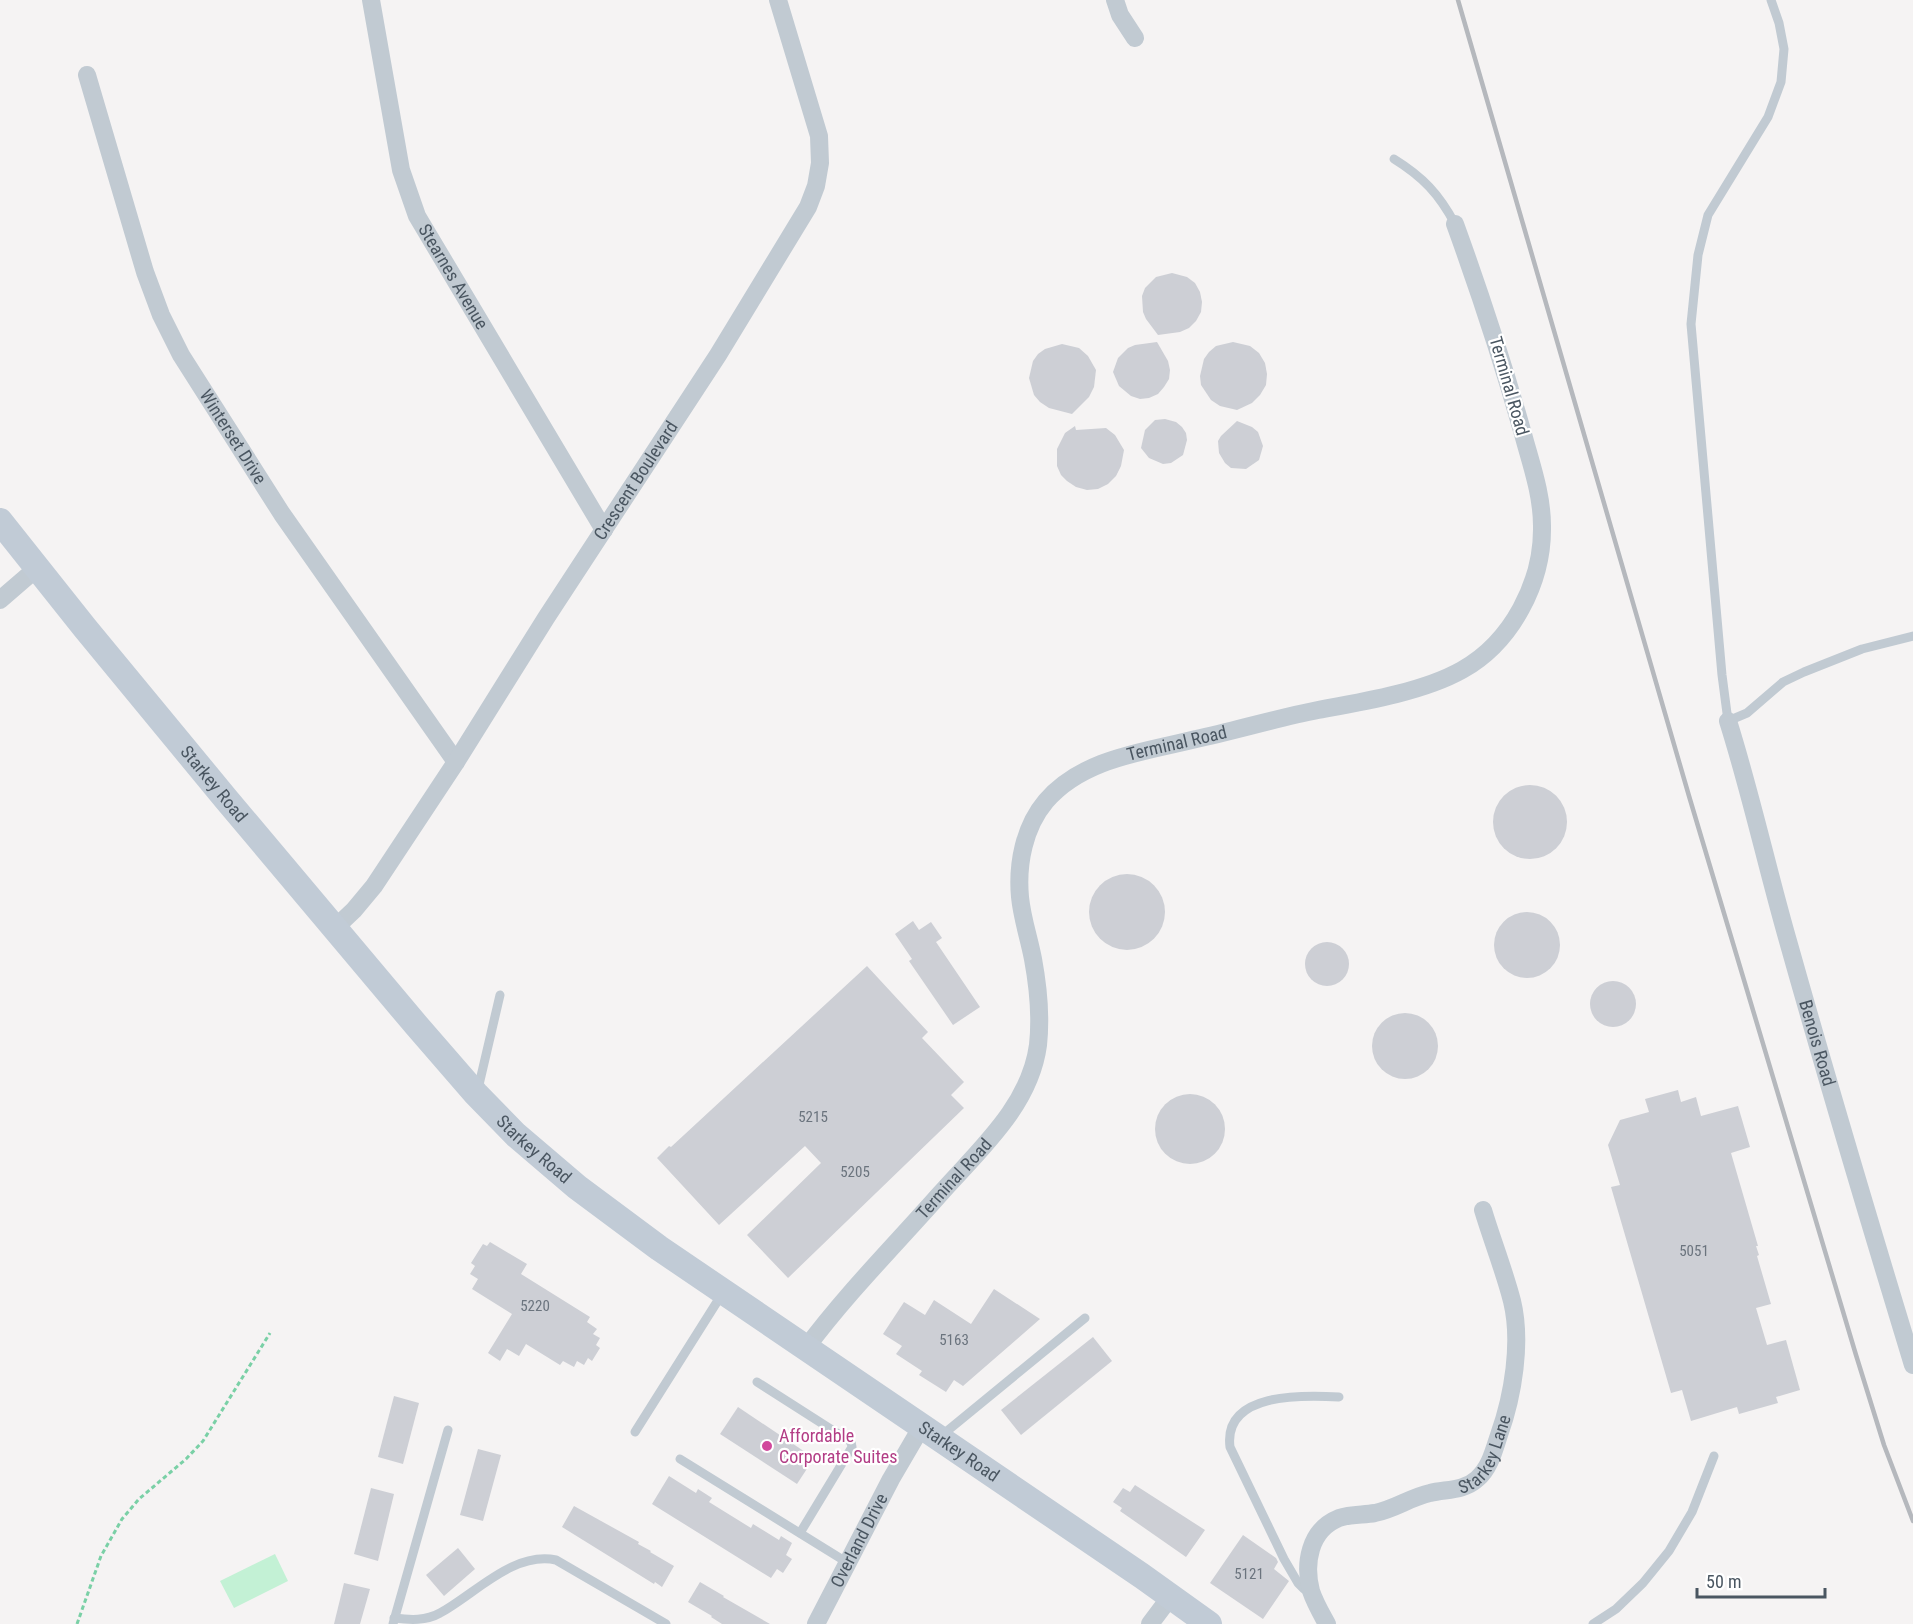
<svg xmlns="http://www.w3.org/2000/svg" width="1913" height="1624" font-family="'Roboto Condensed',sans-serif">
<rect width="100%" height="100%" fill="#f5f3f3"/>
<polygon fill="#c3f1d5" points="275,1554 288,1581 234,1608 220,1581"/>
<g fill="#cdcfd5">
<polygon points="1172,273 1187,277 1195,283 1200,292 1202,302 1201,312 1196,321 1189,328 1180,332 1158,335 1146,319 1143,312 1142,296 1145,288 1156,277"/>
<polygon points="1157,342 1168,361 1170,370 1169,379 1164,387 1158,394 1149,398 1140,399 1131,396 1119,386 1113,372 1118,358 1128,348 1135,345"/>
<polygon points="1233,342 1250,346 1259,353 1265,363 1267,374 1266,385 1260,395 1252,403 1237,410 1220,406 1211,400 1201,385 1200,376 1204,359 1209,352 1216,346"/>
<polygon points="1062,344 1079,348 1088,356 1096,370 1094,387 1089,397 1072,414 1049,408 1040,402 1034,395 1029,378 1033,361 1038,354 1045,349"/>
<polygon points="1165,419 1176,422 1182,427 1186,433 1187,440 1183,455 1171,463 1163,464 1149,458 1141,448 1145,430 1155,420"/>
<polygon points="1237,421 1252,427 1258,432 1263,446 1259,460 1246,469 1231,468 1225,463 1219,453 1218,441 1221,436"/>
<polygon points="1075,426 1076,430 1106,428 1115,435 1124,450 1121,466 1116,476 1108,484 1098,489 1087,490 1076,487 1067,481 1061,475 1057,466 1057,449 1065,433"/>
<circle cx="1530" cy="822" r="37"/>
<circle cx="1127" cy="912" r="38"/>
<circle cx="1527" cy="945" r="33"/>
<polygon points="913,921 919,930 931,922 942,938 936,942 980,1007 953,1025 909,961 912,959 895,934"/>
<circle cx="1327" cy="964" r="22"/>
<polygon points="867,966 928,1032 922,1038 964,1082 951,1095 964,1108 788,1278 747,1235 821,1163 805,1146 719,1225 657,1158 669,1146 671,1147"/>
<circle cx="1613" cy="1004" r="23"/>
<circle cx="1405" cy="1046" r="33"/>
<polygon points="1678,1090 1681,1102 1696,1097 1701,1116 1738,1106 1750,1147 1731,1153 1758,1246 1756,1246 1759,1255 1757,1256 1771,1304 1756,1308 1767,1345 1786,1340 1800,1390 1776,1397 1778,1403 1739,1414 1737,1407 1691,1421 1682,1390 1671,1393 1611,1187 1620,1185 1608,1145 1620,1120 1649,1112 1645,1099"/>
<circle cx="1190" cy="1129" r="35"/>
<polygon points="490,1242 527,1264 521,1274 590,1317 587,1322 597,1329 593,1334 600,1338 596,1345 600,1348 592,1361 588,1358 584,1365 577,1361 574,1367 563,1361 560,1365 526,1344 519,1356 507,1349 500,1361 488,1353 512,1314 472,1289 478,1279 470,1274 475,1266 471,1263 483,1244 487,1246"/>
<polygon points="994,1289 1040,1319 963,1386 954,1380 946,1392 919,1375 922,1371 896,1354 902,1346 883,1334 904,1302 925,1315 934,1300 971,1324"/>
<polygon points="1093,1337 1112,1361 1021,1435 1001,1410"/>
<polygon points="394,1396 419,1403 403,1464 378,1457"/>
<polygon points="738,1407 814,1458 797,1484 720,1434"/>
<polygon points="478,1449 501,1455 483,1521 460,1515"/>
<polygon points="669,1476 696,1493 698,1489 712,1498 709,1502 751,1528 753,1524 779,1540 781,1536 792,1543 786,1555 792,1559 783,1573 777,1569 771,1578 652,1504"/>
<polygon points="1135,1485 1205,1530 1186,1557 1120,1511 1122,1508 1113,1502 1123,1488 1130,1492"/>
<polygon points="371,1488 394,1494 378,1561 354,1554"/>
<polygon points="574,1506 639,1542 638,1544 651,1551 650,1552 674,1566 662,1587 655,1582 654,1584 562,1527"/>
<polygon points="1243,1535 1276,1558 1278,1562 1274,1569 1289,1581 1263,1619 1210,1583"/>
<polygon points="458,1548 475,1569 444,1596 426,1575"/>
<polygon points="700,1582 724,1596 723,1597 770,1624 722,1624 711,1617 712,1616 688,1602"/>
<polygon points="344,1583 370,1589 360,1624 334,1624"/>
</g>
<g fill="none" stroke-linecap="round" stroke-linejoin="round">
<polyline stroke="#7ad0a6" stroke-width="3" stroke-dasharray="4.5 3" stroke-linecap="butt" points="77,1624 101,1556 122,1519 139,1499 186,1459 203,1441 270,1333"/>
<g stroke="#c1cad2" stroke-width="9">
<polyline points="1771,0 1779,23 1784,49 1781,82 1768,117 1708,215 1698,255 1691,324 1722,675 1728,721 1747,713 1783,682 1804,672 1862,649 1913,636"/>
<path d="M1394 159C1423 177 1439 194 1455 224"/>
<polyline points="478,1089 500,995"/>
<polyline points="757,1382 851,1442 852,1447 800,1533"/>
<polyline points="635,1432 722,1294"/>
<polyline points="941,1436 1085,1318"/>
<polyline points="680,1459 848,1563"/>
<path d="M1309 1591 1304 1589 1298 1583 1284 1559 1230 1447C1223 1392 1303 1395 1339 1397"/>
<path d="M394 1618C410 1620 426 1621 440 1613 474 1595 513 1551 556 1560L666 1624"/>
<polyline points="393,1624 448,1430"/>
<polyline points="1593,1624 1616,1609 1643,1583 1669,1551 1692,1512 1714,1456"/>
</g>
<g stroke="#c1cad2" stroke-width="18">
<path id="s1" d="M371 0 401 170 417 216 604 530"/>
<polyline points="1115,0 1120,15 1135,38"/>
<path id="s2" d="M87 75 145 272 161 315 181 355 282 514 456 762"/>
<polyline points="0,600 37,568"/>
<path id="s3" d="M1728 721C1751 794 1767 868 1788 941 1828 1083 1870 1224 1913 1365"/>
<path id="s4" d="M335 928 354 910 374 886 456 762 546 618 718 355 808 207 816 186 820 163 819 136 778 0"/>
<path id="s5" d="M806 1348C847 1293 895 1245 940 1194 979 1150 1030 1106 1038 1045 1041 1017 1038 986 1033 959 1029 938 1022 918 1020 897 1017 864 1024 827 1046 801 1083 758 1144 752 1196 739 1237 730 1277 718 1318 710 1362 702 1423 692 1462 670 1512 642 1543 582 1542 526 1542 494 1531 464 1523 434 1503 363 1480 293 1455 224"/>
<path id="s6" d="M816 1624 891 1479 922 1426"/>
<polyline points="1150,1624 1171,1596"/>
<path id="s7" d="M1327 1624C1321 1613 1315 1603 1311 1591 1304 1564 1309 1530 1339 1518 1351 1514 1363 1515 1375 1513 1395 1509 1411 1497 1430 1493 1446 1489 1464 1491 1477 1479 1490 1468 1494 1450 1499 1435 1513 1396 1522 1342 1512 1301 1504 1270 1492 1240 1483 1210"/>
</g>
<path stroke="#c1cbd6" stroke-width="26" id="s8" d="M0 521 85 628 226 799 417 1026 476 1094 516 1135 577 1187 659 1248 1142 1576 1209 1624"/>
<polyline stroke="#b5b8bd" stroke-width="4.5" points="1458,0 1689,796 1856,1355 1884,1445 1913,1521"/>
</g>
<circle fill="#d1479c" stroke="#fff" stroke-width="2" cx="767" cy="1446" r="6"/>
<g text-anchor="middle" stroke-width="4.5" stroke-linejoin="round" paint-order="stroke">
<g font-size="15" fill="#6b747e">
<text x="813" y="1122">5215</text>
<text x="855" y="1177">5205</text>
<text x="1694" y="1256">5051</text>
<text x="535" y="1311">5220</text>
<text x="954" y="1345">5163</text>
<text x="1249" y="1579">5121</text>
</g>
<g font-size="18" fill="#4a5661" stroke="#fff">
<text dy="6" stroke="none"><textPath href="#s1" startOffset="292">Stearnes Avenue</textPath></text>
<text transform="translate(1509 386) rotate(74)" y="6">Terminal Road</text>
<text dy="6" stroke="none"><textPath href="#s2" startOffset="393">Winterset Drive</textPath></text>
<text dy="6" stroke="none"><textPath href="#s4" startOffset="540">Crescent Boulevard</textPath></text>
<text dy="6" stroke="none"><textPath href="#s5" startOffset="783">Terminal Road</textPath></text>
<text dy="6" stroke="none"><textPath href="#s8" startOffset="339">Starkey Road</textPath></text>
<text dy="6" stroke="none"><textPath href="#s3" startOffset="334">Benois Road</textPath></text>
<text dy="6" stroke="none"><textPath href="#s8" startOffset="825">Starkey Road</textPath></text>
<text dy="6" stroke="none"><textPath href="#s5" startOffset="225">Terminal Road</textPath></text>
<text dy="6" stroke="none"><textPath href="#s7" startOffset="292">Starkey Lane</textPath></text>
<text dy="6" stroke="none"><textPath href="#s8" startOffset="1347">Starkey Road</textPath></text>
<text dy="6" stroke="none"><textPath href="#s6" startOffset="94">Overland Drive</textPath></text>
</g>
<g font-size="18" fill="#b23c85" stroke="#fff" text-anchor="start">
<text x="779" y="1442">Affordable<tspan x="779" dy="21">Corporate Suites</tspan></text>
</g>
</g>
<path d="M1697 1588v9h128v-9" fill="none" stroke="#4a5661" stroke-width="3"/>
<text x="1706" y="1588" font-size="18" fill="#4a5661" stroke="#ffffff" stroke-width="4.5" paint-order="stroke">50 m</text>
</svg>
